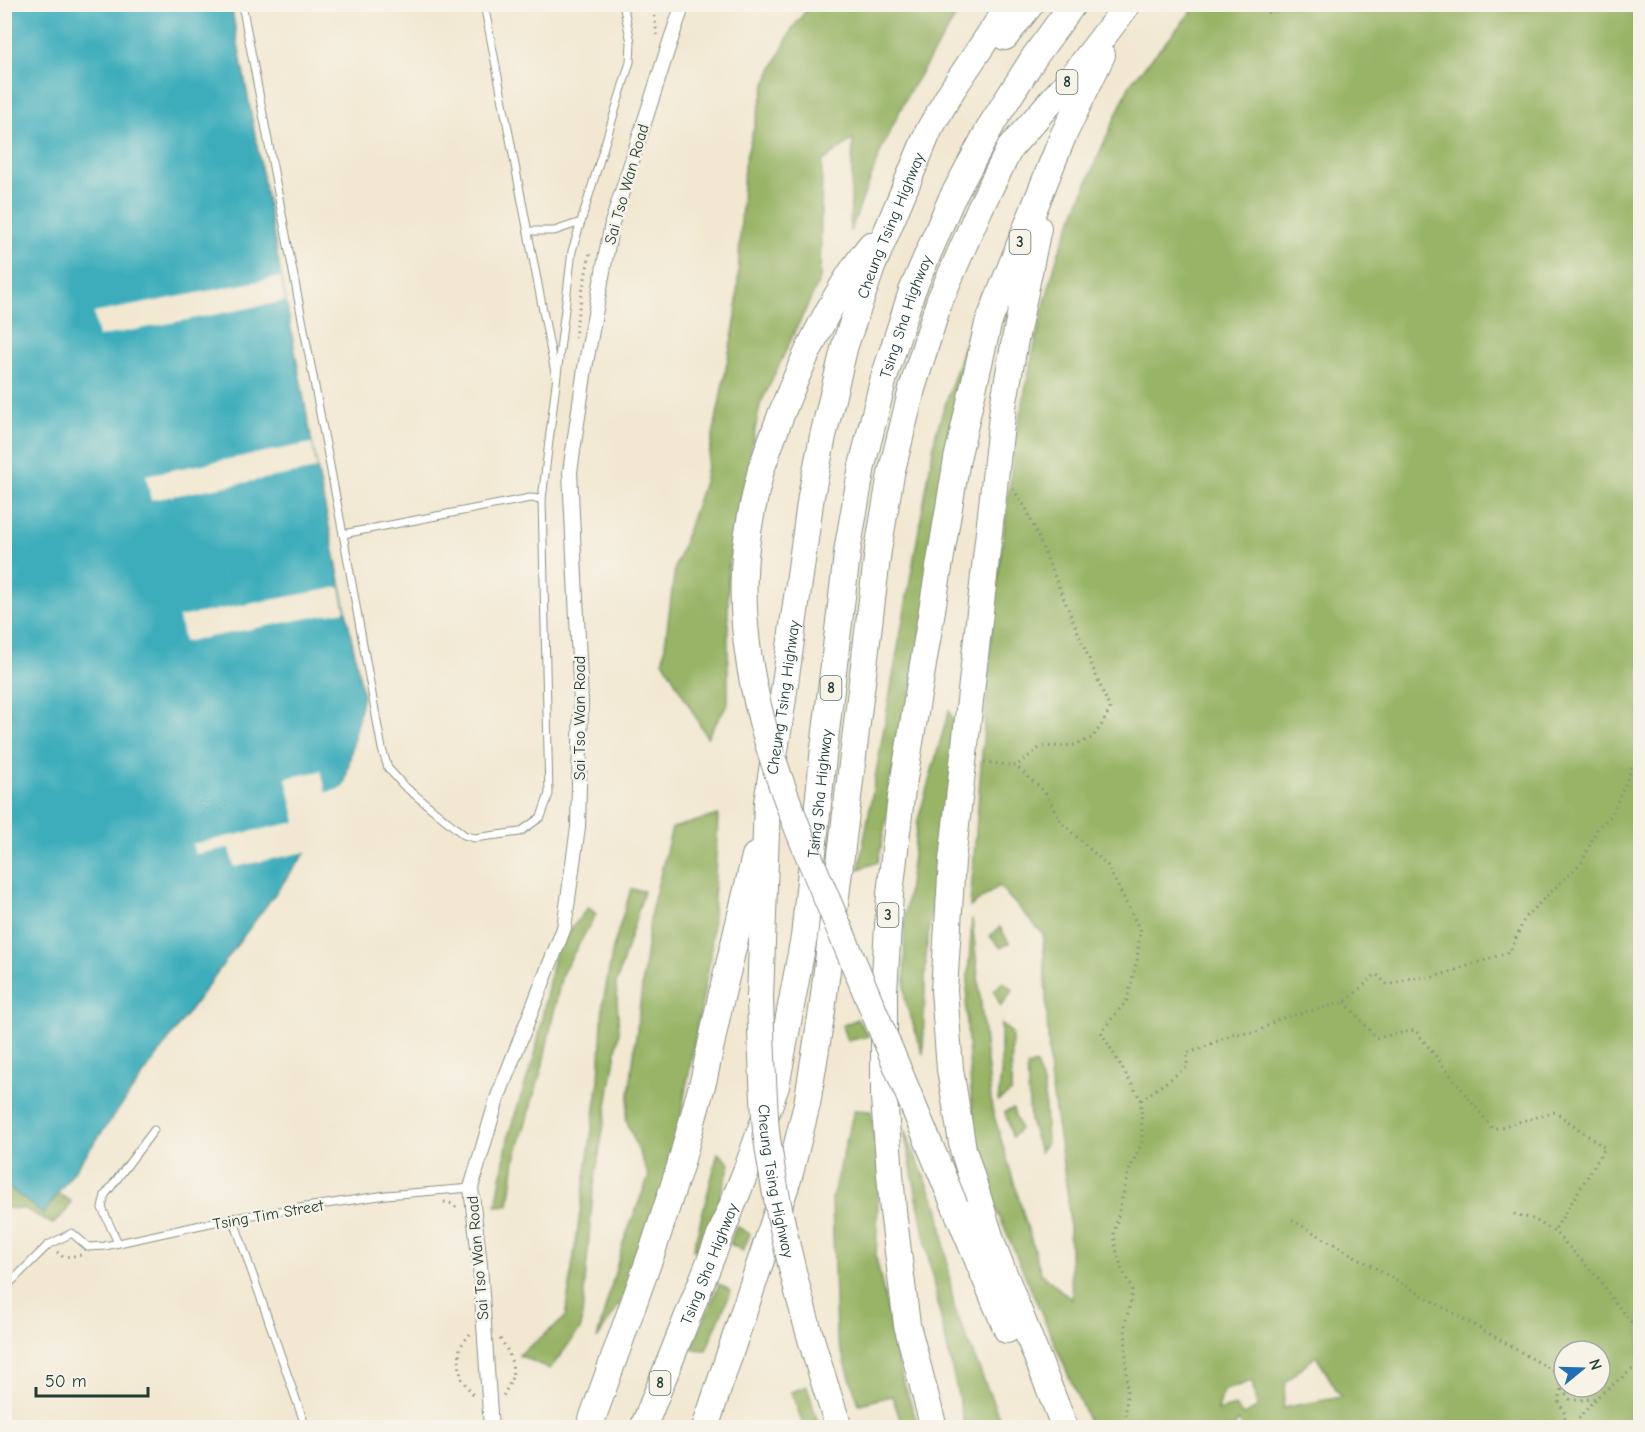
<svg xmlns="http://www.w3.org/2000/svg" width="1645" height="1432" font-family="'Comic Neue',sans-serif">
<rect width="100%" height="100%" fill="#f7f3e8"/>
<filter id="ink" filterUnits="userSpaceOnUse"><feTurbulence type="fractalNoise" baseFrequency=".0167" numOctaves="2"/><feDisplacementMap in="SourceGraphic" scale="12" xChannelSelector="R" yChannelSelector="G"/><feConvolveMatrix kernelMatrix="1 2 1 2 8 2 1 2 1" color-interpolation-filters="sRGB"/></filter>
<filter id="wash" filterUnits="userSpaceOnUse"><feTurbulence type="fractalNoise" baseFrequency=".008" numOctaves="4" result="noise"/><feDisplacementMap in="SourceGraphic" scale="24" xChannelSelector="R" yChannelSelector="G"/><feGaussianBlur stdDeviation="1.35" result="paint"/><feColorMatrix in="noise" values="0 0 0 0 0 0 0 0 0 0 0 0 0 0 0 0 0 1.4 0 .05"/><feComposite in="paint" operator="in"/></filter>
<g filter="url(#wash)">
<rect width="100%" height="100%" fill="#f2e8d2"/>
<g fill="#98b466" stroke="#5c784d" stroke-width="1.5" fill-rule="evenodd">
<polygon points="810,5 963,5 909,92 882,148 850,232 853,139 822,162 820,279 760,405 728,569 728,704 707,737 663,660 675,568 704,482 736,317 744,165 766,82 792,29"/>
<path d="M1197 5H1640V1427L1244 1428 1238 1421 1234 1428 1091 1427 994 1204 973 1125 966 1007 972 919 992 1109 1041 1273 1072 1300 1068 1197 1050 1076 1043 934 999 886 970 907 993 614 1016 434 1039 325 1058 254 1096 161 1130 84ZM1564 1351H1600V1387H1564ZM1316 1356 1341 1397 1283 1408 1286 1382ZM1252 1381 1257 1408 1243 1415 1235 1406 1218 1411 1223 1391Z"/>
<polygon points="982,291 981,333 878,862 859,869 936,433"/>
<polygon points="949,710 956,727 945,840 933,900 926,952 923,1054 905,1000 904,924 917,824"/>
<polygon points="718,815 711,954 672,1163 639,1274 597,1339 623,1243 649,1176 626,1120 651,912 672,828"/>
<polygon points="631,889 644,891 616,984 619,1033 593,1191 581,1328 550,1369 519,1355 565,1318 599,1080 603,1003 613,948"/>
<polygon points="588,907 596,914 562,974 542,1068 515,1159 509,1205 496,1206 509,1133 536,1051 555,950"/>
<polygon points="1000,927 1009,943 1001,948 990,936"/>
<polygon points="1003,982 1013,990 1001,1006 994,991"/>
<polygon points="857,1019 869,1036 847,1041 842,1026"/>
<polygon points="1001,1024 1012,1033 1011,1092 998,1101 1001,1073"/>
<polygon points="1036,1064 1044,1088 1047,1143 1040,1152 1030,1121 1027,1067"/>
<polygon points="1013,1109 1020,1129 1012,1137 1005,1112"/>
<polygon points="854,1110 871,1111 879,1167 876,1257 902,1378 919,1427 903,1427 892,1396 859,1404 836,1335 832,1198"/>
<polygon points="904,1130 939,1210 954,1307 1003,1427 965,1427 936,1296"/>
<polygon points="718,1153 730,1164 705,1246 693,1250"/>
<polygon points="4,1184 43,1214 58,1194 71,1201 67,1210 53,1224 25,1209 5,1208"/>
<polygon points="736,1226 750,1234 743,1251 730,1244"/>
<polygon points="719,1284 731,1291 706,1350 691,1349"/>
<polygon points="807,1386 819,1427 804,1427 791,1392"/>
</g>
<polygon fill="#3eadbb" stroke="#2e7578" stroke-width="1.5" points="4,5 231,5 312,443 363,695 345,782 306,852 242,938 43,1214 4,1184"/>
<g fill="#f2e8d2">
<polygon points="281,277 285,301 98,337 94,313"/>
<polygon points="312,443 317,469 151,500 146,475"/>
<polygon points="340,587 345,611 184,642 179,617"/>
<polygon points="321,771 326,792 346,788 310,851 234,867 229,848 195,854 192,844 296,822 286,778"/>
</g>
</g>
<g filter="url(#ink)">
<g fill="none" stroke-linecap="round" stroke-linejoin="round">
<defs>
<g id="service">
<polyline points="242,4 343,534 530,498 542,499"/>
<polyline points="484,4 555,373"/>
<polyline points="528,231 554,231 581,222"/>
<polyline points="343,534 382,749 388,768 403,785 464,835 474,838 520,832 541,817 549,794 542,499 572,251 630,62 631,42 623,4"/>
<polyline points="233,1218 306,1428"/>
<polyline points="118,1243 102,1208 105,1195 154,1130"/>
<polyline points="4,1289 48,1245 72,1233 88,1247 105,1246 233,1218 386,1195 471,1188"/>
</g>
<polyline id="minor" points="491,1428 480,1265 471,1188 497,1099 564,928 578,827 581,702 570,472 585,368 612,223 669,45 683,4"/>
<g id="motorway">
<polyline points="1005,37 1031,4"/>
<polyline points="1038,228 1015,340 1003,407 952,861 944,990 950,1069 963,1149 993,1246 1065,1428"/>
<path d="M761 470C781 411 804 353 835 299 846 280 857 262 871 245"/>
<path id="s1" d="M760 998 767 803 782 705 811 496 823 436 845 345 872 267 929 130 952 90 1010 4"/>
<polyline points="955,1206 1007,1330"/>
<polyline points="826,1388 839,1428"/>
<polyline points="589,1428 653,1249 680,1166 704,1078 720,1002 755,856"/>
<path id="s2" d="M643 1428 748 1166 776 1086 804 937 823 757 848 546 862 466 883 381 912 291 951 200 993 122 1035 56 1073 4"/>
<polyline points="705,1428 790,1173 807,1104 822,1011 878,550 891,474 912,389 939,302 980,208 1010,148 1073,76 1128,4"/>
<polyline points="934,1428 907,1325 893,1211 884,1098 884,991 890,894 901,797 957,459 988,324 1063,136 1102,55"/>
</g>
</defs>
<use href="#service" stroke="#889283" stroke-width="9"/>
<use href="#minor" stroke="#889283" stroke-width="16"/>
<use href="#motorway" stroke="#889283" stroke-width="28"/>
<g stroke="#889283" stroke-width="3" stroke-dasharray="1.5 4.5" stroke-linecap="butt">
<polyline points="653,4 657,35"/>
<polyline points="1259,4 1270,14 1282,4"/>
<polyline points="1442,4 1455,9 1460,4"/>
<polyline points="575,338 578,313 590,253"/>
<polyline points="1013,489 1026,508 1110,709 1101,726 1092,738 1075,745 1041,747 1016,766"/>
<polyline points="984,762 1016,766 1045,792 1062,823 1107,865 1140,930 1137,960 1127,1000 1101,1032 1141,1100 1142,1142 1128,1173 1114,1233 1116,1249 1122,1270 1132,1289 1131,1301 1125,1324 1127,1395 1125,1428"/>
<polyline points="1345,1002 1376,1038 1415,1030 1493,1129 1555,1112 1605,1148 1554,1231"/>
<polyline points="1141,1100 1187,1067 1187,1053 1200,1049 1233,1034 1255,1033 1279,1019 1345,1002 1376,974 1388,985 1411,978 1434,977 1510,952 1525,917 1582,862 1598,827 1611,816 1640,750"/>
<polyline points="444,1202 453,1204 459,1210"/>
<polyline points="1514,1214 1533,1219 1554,1231 1600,1280 1612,1299 1640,1333"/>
<polyline points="1292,1220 1559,1374 1561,1389 1570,1399 1581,1400 1596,1398"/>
<polyline points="57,1252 63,1257 82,1255"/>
<polyline points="470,1334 460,1347 459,1362 461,1378 475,1398"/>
<path d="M500 1339C508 1349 515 1365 512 1377 510 1384 506 1390 503 1396"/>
<polyline points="1561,1389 1559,1402 1565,1414 1564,1428"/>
<polyline points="1571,1428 1596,1398 1640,1363"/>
</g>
<use href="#service" stroke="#fff" stroke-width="7"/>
<use href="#minor" stroke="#fff" stroke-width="14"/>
<use href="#motorway" stroke="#fff" stroke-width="26"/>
<defs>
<g id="motorway-bridge">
<path d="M761 470C753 504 745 538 744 573 738 702 796 825 845 942 882 1030 918 1118 955 1206"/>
<path id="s3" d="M760 998C761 1032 762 1065 764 1098 765 1112 765 1126 767 1139 779 1224 800 1307 826 1388"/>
</g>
</defs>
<use href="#motorway-bridge" stroke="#889283" stroke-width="28" stroke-linecap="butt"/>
<use href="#motorway-bridge" stroke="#fff" stroke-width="26"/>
</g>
</g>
<g text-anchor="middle" stroke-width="5" stroke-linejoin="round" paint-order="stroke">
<g fill="#f7f3e8" stroke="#60746a" stroke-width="1.5">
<rect x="1056.5" y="70" width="21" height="24" rx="4.5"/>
<rect x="1009.5" y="230" width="21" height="24" rx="4.5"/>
<rect x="820.5" y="676" width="21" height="24" rx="4.5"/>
<rect x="877.5" y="903" width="21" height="24" rx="4.5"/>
<rect x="649.5" y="1371" width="21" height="24" rx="4.5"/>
</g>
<g font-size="15" font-weight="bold" fill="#1f3d34">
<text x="1067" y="87">8</text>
<text x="1020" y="247">3</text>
<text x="831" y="693">8</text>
<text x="888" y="920">3</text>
<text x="660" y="1388">8</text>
</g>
<g font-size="16" fill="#1f3d34" stroke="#f7f3e8">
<text transform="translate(626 184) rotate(-74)" y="6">Sai Tso Wan Road</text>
<text dy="6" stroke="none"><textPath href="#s1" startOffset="788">Cheung Tsing Highway</textPath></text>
<text dy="6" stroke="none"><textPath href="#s2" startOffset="1149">Tsing Sha Highway</textPath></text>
<text dy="6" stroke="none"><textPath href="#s1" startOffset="302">Cheung Tsing Highway</textPath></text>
<text transform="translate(579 718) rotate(-90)" y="6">Sai Tso Wan Road</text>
<text dy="6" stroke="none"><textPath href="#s2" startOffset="663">Tsing Sha Highway</textPath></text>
<text dy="6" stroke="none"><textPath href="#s3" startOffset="184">Cheung Tsing Highway</textPath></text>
<text transform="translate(268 1214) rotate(-10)" y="6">Tsing Tim Street</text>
<text transform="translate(477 1258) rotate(-95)" y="6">Sai Tso Wan Road</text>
<text dy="6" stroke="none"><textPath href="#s2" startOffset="177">Tsing Sha Highway</textPath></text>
</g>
</g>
<rect width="1645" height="1432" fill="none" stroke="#f7f3e8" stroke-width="24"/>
<g transform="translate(1582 1369) rotate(71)"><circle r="28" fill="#f7f3e8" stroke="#a1aaa0" stroke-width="1.5"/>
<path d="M0-4.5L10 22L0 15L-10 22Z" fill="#1f6fb2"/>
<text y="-9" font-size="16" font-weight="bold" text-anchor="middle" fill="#1f3d34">N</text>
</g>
<path d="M36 1387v9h112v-9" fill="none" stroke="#1f3d34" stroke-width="3"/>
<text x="45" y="1387" font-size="18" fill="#1f3d34" stroke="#f7f3e8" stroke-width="4.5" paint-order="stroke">50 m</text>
</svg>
